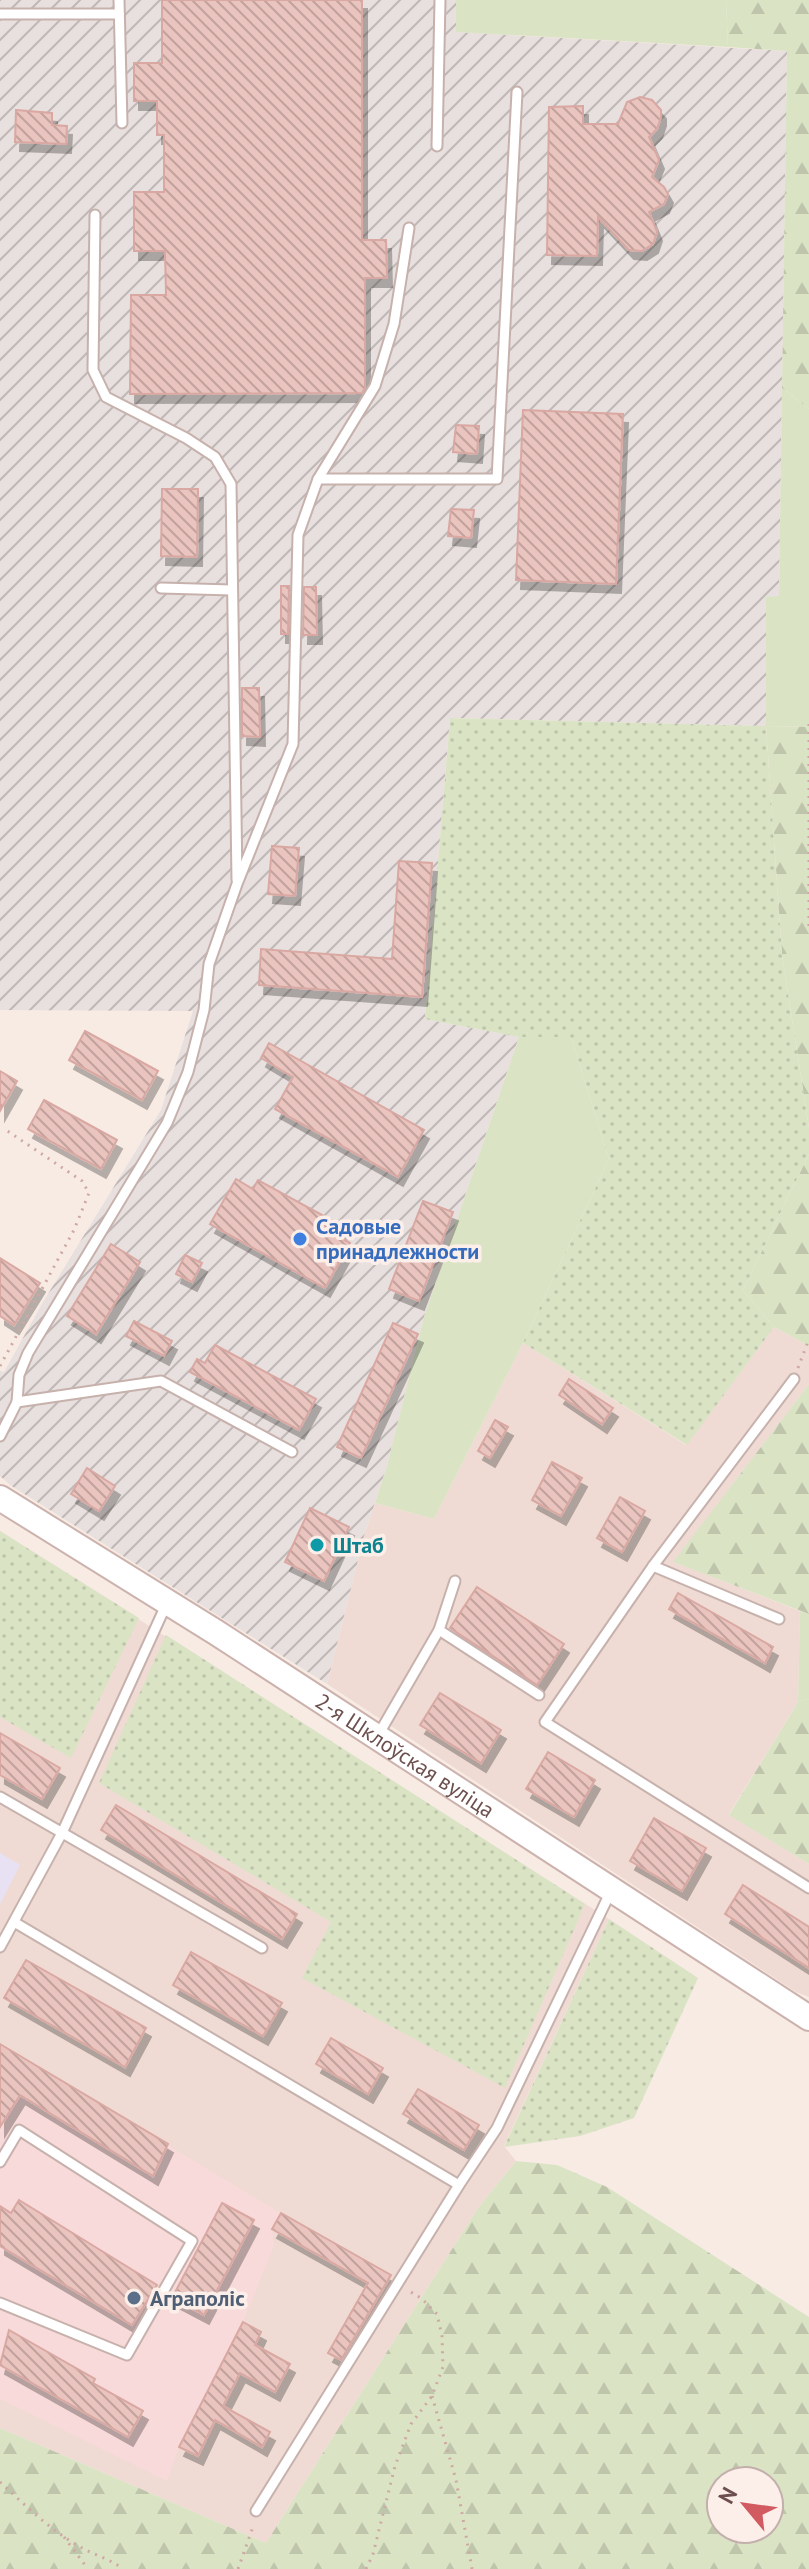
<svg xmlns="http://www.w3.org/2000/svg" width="809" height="2569" font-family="'PT Sans',sans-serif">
<defs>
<pattern id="industrial-furrows" width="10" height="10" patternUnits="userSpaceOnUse" patternTransform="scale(2)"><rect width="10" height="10" fill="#e8e0de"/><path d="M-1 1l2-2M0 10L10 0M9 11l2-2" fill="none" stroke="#c0b8b6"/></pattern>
<pattern id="forest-firs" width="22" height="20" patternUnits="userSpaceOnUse" patternTransform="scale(2)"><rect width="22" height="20" fill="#dae4c5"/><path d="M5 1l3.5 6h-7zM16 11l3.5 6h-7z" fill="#bec5ab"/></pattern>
<pattern id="garden-dots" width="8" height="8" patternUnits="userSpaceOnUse" patternTransform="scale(2)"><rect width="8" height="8" fill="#dae4c5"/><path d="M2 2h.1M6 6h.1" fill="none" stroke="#bec5ab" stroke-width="1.8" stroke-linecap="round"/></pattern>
<pattern id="building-back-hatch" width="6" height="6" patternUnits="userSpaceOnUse" patternTransform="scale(2)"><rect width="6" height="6" fill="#eac4bf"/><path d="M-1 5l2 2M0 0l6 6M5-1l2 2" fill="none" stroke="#c2a29d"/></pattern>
<filter id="shadow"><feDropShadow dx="5" dy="9" stdDeviation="0" flood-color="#0004"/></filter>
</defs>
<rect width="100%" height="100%" fill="#f8ebe4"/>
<g fill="#efdbd3">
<polygon points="774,1327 809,1346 809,1384 674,1562 800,1611 798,1702 729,1814 809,1864 809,1997 796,1992 327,1684 364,1536 375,1503 434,1519 523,1343 686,1445"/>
<polygon points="0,1531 609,1919 504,2146 516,2161 478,2208 266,2543 0,2428"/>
</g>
<polygon fill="#f7dad9" points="0,2051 37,2067 281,2213 272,2229 274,2246 243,2322 261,2332 198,2456 179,2447 167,2481 0,2399"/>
<polygon fill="url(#industrial-furrows)" points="0,0 456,0 457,32 787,51 779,597 766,598 766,726 450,718 425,1019 519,1037 424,1317 387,1466 364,1536 327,1684 10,1485 0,1476 0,1371 4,1372 43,1302 161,1110 193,1011 0,1010"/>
<polygon fill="#e8e1f4" points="0,1853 20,1865 0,1904"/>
<g fill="#dae4c5">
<polygon points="456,0 726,0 728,47 456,32"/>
<polygon points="782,388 809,409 809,727 766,726 766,597 779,596"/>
<polygon points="519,1037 571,1037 609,1159 523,1343 434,1519 375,1503 387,1466 424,1317"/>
<polygon points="800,1611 809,1614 809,1699 798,1702"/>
</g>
<g fill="url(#forest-firs)" fill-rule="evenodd">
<polygon points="726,0 809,0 809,409 782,388 787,51 728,47"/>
<polygon points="766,726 809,727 809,1128 782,955"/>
<polygon points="809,1154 809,1346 774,1327 743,1290"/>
<polygon points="809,1384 809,1614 673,1562"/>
<polygon points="809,1699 809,1864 729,1815 798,1702"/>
<path d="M516 2161 557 2165 607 2187 809 2317V2569H0V2428L266 2543 478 2208ZM721 2481H769V2529H721Z"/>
</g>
<g fill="url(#garden-dots)">
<polygon points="450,718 766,726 782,955 809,1128 809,1154 743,1290 774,1327 687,1445 523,1343 609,1159 571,1037 519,1037 425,1019"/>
<polygon points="0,1531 139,1618 71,1758 0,1717"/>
<polygon points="166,1635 585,1904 505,2088 302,1978 331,1922 99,1783"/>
<polygon points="609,1919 698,1978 634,2118 580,2136 504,2147"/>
</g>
<g fill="url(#building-back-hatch)" stroke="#daa8a2" stroke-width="2" filter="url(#shadow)">
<polygon points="162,0 362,0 362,240 386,240 387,278 365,278 365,388 362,393 130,394 131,295 166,295 165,251 134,251 134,192 164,192 164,135 157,135 157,101 134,101 134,63 162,63"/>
<polygon points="640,97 652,100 661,110 661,117 657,129 649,137 659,160 652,177 664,187 668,194 664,204 649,212 657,232 653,244 642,251 629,250 598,217 597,256 547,255 549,107 583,106 583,124 618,124 627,102"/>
<polygon points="16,110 52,113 52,125 67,126 66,144 15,142"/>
<polygon points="523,410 623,414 616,584 516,580"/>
<polygon points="456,425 479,426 477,454 453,452"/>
<polygon points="162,489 198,489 197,557 161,556"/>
<polygon points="451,509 474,510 471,538 448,536"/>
<polygon points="281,586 289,586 288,634 281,634"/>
<polygon points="304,587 316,587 317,635 303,635"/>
<polygon points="242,688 259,688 260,737 242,736"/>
<polygon points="272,846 299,848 295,896 268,894"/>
<polygon points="399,861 432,863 422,997 259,985 261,949 392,959"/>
<polygon points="85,1031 158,1071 142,1100 69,1060"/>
<polygon points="269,1043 424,1130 398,1177 275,1109 293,1077 261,1058"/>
<polygon points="0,1071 17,1081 0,1111"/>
<polygon points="44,1100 117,1140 101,1169 28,1129"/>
<polygon points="236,1179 253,1189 258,1180 344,1227 339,1237 350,1243 325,1288 210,1224"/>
<polygon points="423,1201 453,1212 419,1301 389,1289"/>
<polygon points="111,1244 140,1262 96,1334 67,1316"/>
<polygon points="185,1255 202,1263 192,1282 176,1274"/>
<polygon points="0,1258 40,1283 14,1325 0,1316"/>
<polygon points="134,1321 172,1341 164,1356 126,1336"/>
<polygon points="393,1323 418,1334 361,1458 337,1447"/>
<polygon points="215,1345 316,1399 299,1430 190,1372 197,1359 205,1363"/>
<polygon points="569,1379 613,1408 602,1424 559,1395"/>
<polygon points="495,1420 508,1427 490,1458 478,1451"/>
<polygon points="552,1462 582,1478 561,1516 532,1500"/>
<polygon points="87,1468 115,1486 99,1511 71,1494"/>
<polygon points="620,1497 645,1511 622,1552 597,1538"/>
<polygon points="310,1508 349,1527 324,1581 285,1562"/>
<polygon points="477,1587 564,1644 537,1685 450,1628"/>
<polygon points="678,1593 773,1647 765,1663 669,1609"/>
<polygon points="440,1693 501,1730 481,1763 420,1725"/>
<polygon points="0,1733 60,1768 42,1799 0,1775"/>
<polygon points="548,1752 595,1780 574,1817 526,1789"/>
<polygon points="116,1805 297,1914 282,1939 101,1830"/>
<polygon points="654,1818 706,1848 682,1891 630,1861"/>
<polygon points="743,1885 809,1927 809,1968 725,1914"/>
<polygon points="191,1952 282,2003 263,2036 173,1985"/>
<polygon points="26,1960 146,2028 125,2067 4,1998"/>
<polygon points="331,2038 383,2068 368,2094 316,2064"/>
<polygon points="0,2044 168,2144 153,2176 20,2095 0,2127"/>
<polygon points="418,2089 479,2125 464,2150 403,2114"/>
<polygon points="19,2200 157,2285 132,2325 0,2246 0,2206 11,2213"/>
<polygon points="222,2203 254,2220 204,2315 172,2298"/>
<polygon points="281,2213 391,2275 341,2360 328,2353 368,2283 272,2229"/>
<polygon points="243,2322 261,2332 255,2345 290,2364 275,2392 240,2373 223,2406 270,2432 262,2447 215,2420 198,2456 179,2447"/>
<polygon points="9,2330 95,2379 93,2383 143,2411 128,2437 0,2365"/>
</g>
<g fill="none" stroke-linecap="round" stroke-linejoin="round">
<defs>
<g id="lane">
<polyline points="119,0 122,123"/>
<polyline points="0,14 119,14"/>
<polyline points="437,146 440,0"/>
<polyline points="95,215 93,370 106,397 186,438 215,457 231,484 237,880"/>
<polyline points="318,479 497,479 517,92"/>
<polyline points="161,588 232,590"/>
<polyline points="794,1379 653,1566 545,1722 809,1888"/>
<polyline points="17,1402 161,1381 292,1452"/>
<polyline points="0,1436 17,1402 19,1375 28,1353 167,1123 188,1072 204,1010 209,964 237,884 293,744 298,535 318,479 375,386 394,324 409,228"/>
<polyline points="653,1566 779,1619"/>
<polyline points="439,1630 539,1695"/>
<polyline points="377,1737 439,1630 455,1581"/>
<polyline points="0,1797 262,1948"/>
<polyline points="14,1922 459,2185"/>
<polyline points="0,1947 62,1833 166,1605"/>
<polyline points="0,2162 19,2130 192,2241 127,2355 0,2303"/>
<polyline points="256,2511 459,2185 497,2128 611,1891"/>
</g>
<g id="secondary">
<path id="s1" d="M0 1498 217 1633 809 2018"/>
</g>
</defs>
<use href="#lane" stroke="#c7b1ac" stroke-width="13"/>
<use href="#secondary" stroke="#ccb2ad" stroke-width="28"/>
<g stroke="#cea8a3" stroke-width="3" stroke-dasharray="2 6" stroke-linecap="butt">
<polyline points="809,724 809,930"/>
<polyline points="0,1366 74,1230 89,1193 82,1181 6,1130"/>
<polyline points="798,1368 809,1339"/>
<polyline points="432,2396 456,2480 472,2569"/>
<path d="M0 2482C26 2506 52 2532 84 2549 97 2556 110 2559 123 2569"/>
<polyline points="64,2537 88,2569"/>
<polyline points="238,2569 254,2524"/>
<polyline points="366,2569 373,2554 395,2466 411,2424 432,2396 443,2367 442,2336 437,2314 421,2298 409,2291"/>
</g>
<use href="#lane" stroke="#fff" stroke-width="9"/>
<use href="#secondary" stroke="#fff" stroke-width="24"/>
</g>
<circle fill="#3f7fe0" stroke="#fcefe9" stroke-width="3" cx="300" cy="1239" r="8"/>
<circle fill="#0f9aa8" stroke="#fcefe9" stroke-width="3" cx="317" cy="1545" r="8"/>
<circle fill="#5c6f8a" stroke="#fcefe9" stroke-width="3" cx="134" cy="2298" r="8"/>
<g text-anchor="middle" stroke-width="7" stroke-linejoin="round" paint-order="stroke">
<g font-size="22" font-weight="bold" fill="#366cbe" stroke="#fcefe9" text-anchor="start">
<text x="316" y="1234">Садовые<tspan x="316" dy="25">принадлежности</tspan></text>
</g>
<g font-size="22" font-weight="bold" fill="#0d838f" stroke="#fcefe9" text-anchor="start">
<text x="333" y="1553">Штаб</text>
</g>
<g font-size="22" fill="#6d504d" stroke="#fcefe9">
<text dy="8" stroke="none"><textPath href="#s1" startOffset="480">2-я Шклоўская вуліца</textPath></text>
</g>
<g font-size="22" font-weight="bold" fill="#4e5e75" stroke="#fcefe9" text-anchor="start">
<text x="150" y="2306">Аграполіс</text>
</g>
</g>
<g transform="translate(745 2505) rotate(299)"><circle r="38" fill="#fcefe9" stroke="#c3afab" stroke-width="2"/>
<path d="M0-6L14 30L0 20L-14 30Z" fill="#d25a61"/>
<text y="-12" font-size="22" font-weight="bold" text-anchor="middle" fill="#6d504d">N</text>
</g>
</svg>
